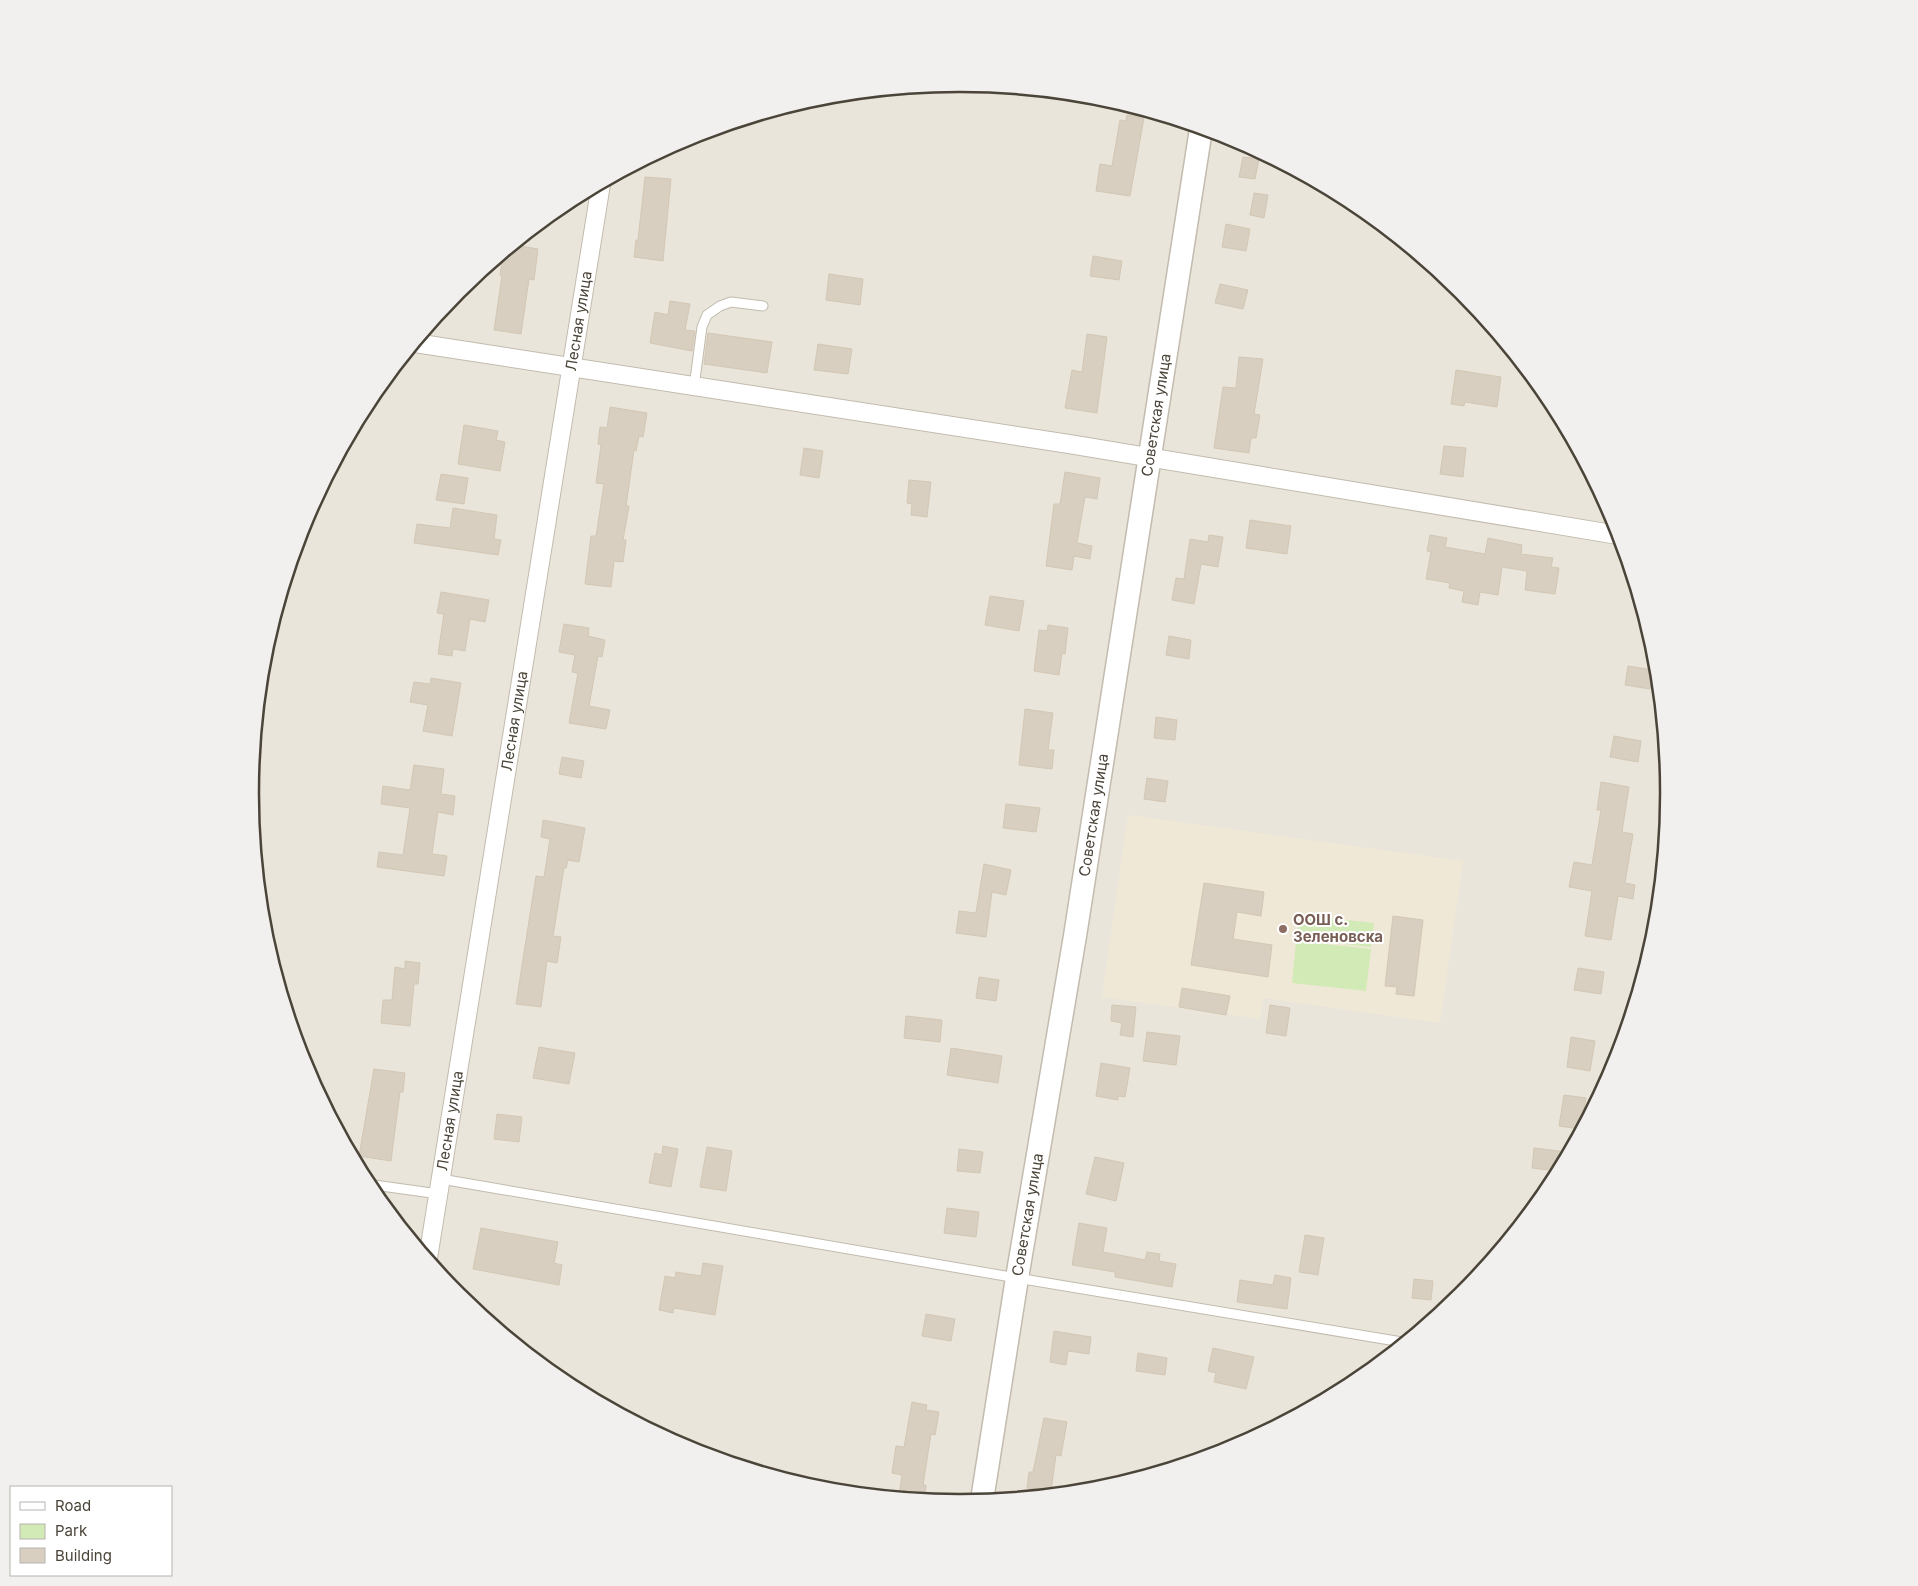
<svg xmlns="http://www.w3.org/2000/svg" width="1918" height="1586" font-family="Inter,sans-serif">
<rect width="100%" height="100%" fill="#f6f3ec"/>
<circle fill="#eae5da" cx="959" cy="793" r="707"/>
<polygon fill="#efe8d6" points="1128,815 1463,861 1440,1023 1263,998 1260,1019 1102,997"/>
<g fill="#d2eab5">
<polygon points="1300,915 1374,923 1371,947 1297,939"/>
<polygon points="1296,941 1371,949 1366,991 1292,983"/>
</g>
<g fill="#d8cfc1" stroke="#d3c7b4">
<polygon points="1127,115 1144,118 1130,196 1096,191 1100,164 1112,166 1120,120 1126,121"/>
<polygon points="1243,157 1259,159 1255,179 1239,177"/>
<polygon points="645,177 671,179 663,261 634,257 636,240 638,240"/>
<polygon points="1254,193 1268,195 1264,218 1250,215"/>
<polygon points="1226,224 1250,229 1246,251 1222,247"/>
<polygon points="514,245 538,249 534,280 529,279 521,334 494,330 502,276 500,275 503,254"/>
<polygon points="1093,256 1122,261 1119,280 1090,276"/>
<polygon points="829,274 863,279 860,305 826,300"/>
<polygon points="1220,284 1248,290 1243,309 1215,303"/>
<polygon points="670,301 690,304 685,330 695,331 692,351 650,343 655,312 668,315"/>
<polygon points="708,333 772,342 767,373 704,364"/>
<polygon points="1087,334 1107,337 1097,413 1065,408 1072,370 1082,372"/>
<polygon points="818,344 852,349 848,374 814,370"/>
<polygon points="1239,357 1263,359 1254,414 1260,415 1256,438 1251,438 1249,453 1214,448 1223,387 1236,388"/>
<polygon points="1456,370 1501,377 1497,407 1465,402 1464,406 1451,404"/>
<polygon points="610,407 647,413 643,437 639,436 636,451 634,450 626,506 629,506 623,540 626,540 623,562 614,561 611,587 585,584 591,536 596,536 604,484 596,483 601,445 598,444 600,427 607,428"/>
<polygon points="464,425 498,431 496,440 505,442 500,471 458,464"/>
<polygon points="1444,446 1466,448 1463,477 1440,474"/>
<polygon points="804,448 823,451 819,478 800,475"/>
<polygon points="1065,472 1100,478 1097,499 1085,497 1077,543 1092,546 1090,559 1074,556 1072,570 1046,566 1054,504 1060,504"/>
<polygon points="441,474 468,478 464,504 436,500"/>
<polygon points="909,480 931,482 927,517 911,515 912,504 907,503"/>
<polygon points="453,508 497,515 494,539 501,540 498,555 414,543 417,524 450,528"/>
<polygon points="1250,520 1291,526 1287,554 1246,548"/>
<polygon points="1209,535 1223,537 1218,567 1201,564 1194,604 1172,600 1176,578 1184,579 1190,539 1208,542"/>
<polygon points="1430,535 1447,538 1445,547 1485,554 1488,538 1522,545 1521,554 1553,558 1551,567 1559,568 1555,594 1525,590 1527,571 1502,567 1498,595 1480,592 1478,605 1462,602 1464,591 1449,588 1450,583 1426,579 1431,552 1427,551"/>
<polygon points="441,592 489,600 485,622 470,619 465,651 453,649 452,656 438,654 444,614 437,613"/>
<polygon points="990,596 1024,601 1019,631 985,625"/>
<polygon points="564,624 589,628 588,636 605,640 602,657 598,656 589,706 610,710 606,729 569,723 578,673 572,672 575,655 559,652"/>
<polygon points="1048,625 1068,628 1065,654 1062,653 1059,675 1034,671 1039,630 1047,631"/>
<polygon points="1169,636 1191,640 1189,659 1166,655"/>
<polygon points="1628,666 1653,670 1650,689 1625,685"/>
<polygon points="431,678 461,683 452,736 423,731 428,705 410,702 414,682 430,684"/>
<polygon points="1025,709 1053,713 1048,750 1054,750 1052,769 1019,765"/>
<polygon points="1156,717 1177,720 1175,740 1154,738"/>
<polygon points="1614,736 1641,741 1638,762 1610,757"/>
<polygon points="562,757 584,761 581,778 559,774"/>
<polygon points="414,765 444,769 441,794 455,796 453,815 438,812 432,854 447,856 444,876 377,867 379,852 403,855 410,808 381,804 383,786 410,790"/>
<polygon points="1147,778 1168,781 1165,802 1144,799"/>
<polygon points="1601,782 1629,787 1622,832 1633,834 1625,883 1635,885 1633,899 1618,896 1611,940 1585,936 1592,891 1569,887 1574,862 1592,865 1601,810 1597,810"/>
<polygon points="1006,804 1040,808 1036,832 1003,828"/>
<polygon points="543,820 585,828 579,862 568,860 566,868 564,868 553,936 561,937 557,963 547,961 541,1007 516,1004 536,876 544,877 550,839 541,837"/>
<polygon points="984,864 1011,870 1006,895 992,892 986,937 956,933 959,911 976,913"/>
<polygon points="1204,883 1264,892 1261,916 1237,912 1233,939 1272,945 1268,977 1191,965"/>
<polygon points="1393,916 1423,920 1414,996 1396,994 1397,987 1385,986"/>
<polygon points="405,961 420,963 418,984 414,984 410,1026 381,1023 383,1000 392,1000 395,967 405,969"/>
<polygon points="1578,968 1604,972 1601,994 1574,990"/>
<polygon points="979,977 999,980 996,1001 976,998"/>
<polygon points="1182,988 1230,996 1226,1015 1179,1007"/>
<polygon points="1112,1005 1136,1007 1133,1037 1120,1035 1122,1023 1111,1021"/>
<polygon points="1270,1005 1290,1008 1286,1036 1266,1033"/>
<polygon points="906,1016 942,1020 940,1042 904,1038"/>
<polygon points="1147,1032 1180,1036 1176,1065 1143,1061"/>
<polygon points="1571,1037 1595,1041 1590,1071 1567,1067"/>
<polygon points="539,1047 575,1053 569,1084 533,1078"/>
<polygon points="951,1048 1002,1056 998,1083 947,1075"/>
<polygon points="1101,1063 1130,1068 1125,1097 1118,1096 1118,1100 1096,1096"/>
<polygon points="374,1069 405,1073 403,1092 400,1092 391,1161 359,1156"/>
<polygon points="1564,1095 1586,1098 1580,1129 1559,1126"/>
<polygon points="497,1114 522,1117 519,1142 494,1139"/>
<polygon points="663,1146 678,1149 671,1187 649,1183 655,1153 662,1155"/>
<polygon points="707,1147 732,1151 726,1191 700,1187"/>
<polygon points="1534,1148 1567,1152 1557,1171 1532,1168"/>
<polygon points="959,1149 983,1152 980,1173 957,1171"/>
<polygon points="1095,1157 1124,1163 1116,1201 1086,1194"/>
<polygon points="947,1208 979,1212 976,1237 944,1233"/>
<polygon points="1079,1223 1107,1228 1103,1252 1145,1260 1147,1252 1160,1254 1159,1261 1176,1264 1172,1287 1115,1277 1115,1272 1072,1265"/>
<polygon points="481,1228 558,1242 554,1263 562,1265 559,1285 473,1269"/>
<polygon points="1305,1235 1324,1238 1318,1275 1299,1272"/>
<polygon points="703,1263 723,1266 715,1315 674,1308 673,1313 659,1310 665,1276 675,1278 676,1272 701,1276"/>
<polygon points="1275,1275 1291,1278 1287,1309 1237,1302 1240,1280 1273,1285"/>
<polygon points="1414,1279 1433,1281 1431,1300 1412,1298"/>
<polygon points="926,1314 955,1319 951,1341 922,1336"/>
<polygon points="1054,1331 1091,1337 1089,1354 1068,1351 1066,1365 1050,1362"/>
<polygon points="1213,1348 1254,1357 1246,1389 1214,1382 1216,1373 1208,1371"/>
<polygon points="1138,1353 1167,1358 1165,1375 1136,1371"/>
<polygon points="912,1402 927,1405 926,1410 939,1412 935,1435 931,1434 923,1485 926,1485 924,1499 899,1496 902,1475 892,1473 896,1446 904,1447"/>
<polygon points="1044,1418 1067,1422 1061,1456 1056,1455 1051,1491 1027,1488 1029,1472 1033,1472"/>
</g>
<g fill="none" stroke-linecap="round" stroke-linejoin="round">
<defs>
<g id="service">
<polyline points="694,387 702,327 707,315 720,306 731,302 763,306"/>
<polyline points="441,1179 1017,1278 1402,1342"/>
<polyline points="367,1184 439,1194"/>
</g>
<g id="minor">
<polyline points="415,343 1069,444 1618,535"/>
<path id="s1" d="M428 1258 601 184"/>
</g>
<g id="tertiary">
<path id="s2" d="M982 1500 1017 1278 1075 936 1201 129"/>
</g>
</defs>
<use href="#service" stroke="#c2bbae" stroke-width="11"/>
<use href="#minor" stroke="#c2bbae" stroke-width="20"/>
<use href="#tertiary" stroke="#c2bbae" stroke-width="25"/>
<use href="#service" stroke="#fff" stroke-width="9"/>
<use href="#minor" stroke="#fff" stroke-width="18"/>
<use href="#tertiary" stroke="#fff" stroke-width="22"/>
</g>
<circle fill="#8d6e63" stroke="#fff" stroke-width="2" cx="1283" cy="929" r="5"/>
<g text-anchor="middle" stroke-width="4" stroke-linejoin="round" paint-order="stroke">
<g font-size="15" fill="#4b4439" stroke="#fff">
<text dy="5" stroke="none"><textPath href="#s1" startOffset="949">Лесная улица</textPath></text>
<text dy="5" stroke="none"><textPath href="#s2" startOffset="1099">Советская улица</textPath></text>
<text dy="5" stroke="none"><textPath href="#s1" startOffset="544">Лесная улица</textPath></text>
<text dy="5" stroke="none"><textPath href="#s2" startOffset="694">Советская улица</textPath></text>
<text dy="5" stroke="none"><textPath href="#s1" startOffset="139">Лесная улица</textPath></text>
<text dy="5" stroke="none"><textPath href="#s2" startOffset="289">Советская улица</textPath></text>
</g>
<g font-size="15" font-weight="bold" fill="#785e54" stroke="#fff" text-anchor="start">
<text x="1293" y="925">ООШ с.<tspan x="1293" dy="17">Зеленовска</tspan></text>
</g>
</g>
<path d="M0 0H1918V1586H0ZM959 92H960A700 700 0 0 1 1660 792V794A700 700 0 0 1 960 1494H959A700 700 0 0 1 259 794V792A700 700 0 0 1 959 92Z" fill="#f1f0ef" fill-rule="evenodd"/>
<path fill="none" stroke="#4b4439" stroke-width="2.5" d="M959 92H960A700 700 0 0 1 1660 792V794A700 700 0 0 1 960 1494H959A700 700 0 0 1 259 794V792A700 700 0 0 1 959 92Z"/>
<rect x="10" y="1486" width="162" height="90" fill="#ffffff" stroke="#b7b4b0"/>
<rect x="20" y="1502" width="25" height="8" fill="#ffffff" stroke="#b7b4b0"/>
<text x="55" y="1511" font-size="15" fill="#4b4439">Road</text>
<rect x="20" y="1524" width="25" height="15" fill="#d2eab5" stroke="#b7b4b0"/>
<text x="55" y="1536" font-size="15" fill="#4b4439">Park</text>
<rect x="20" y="1548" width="25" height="15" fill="#d8cfc1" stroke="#b7b4b0"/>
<text x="55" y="1561" font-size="15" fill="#4b4439">Building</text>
</svg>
